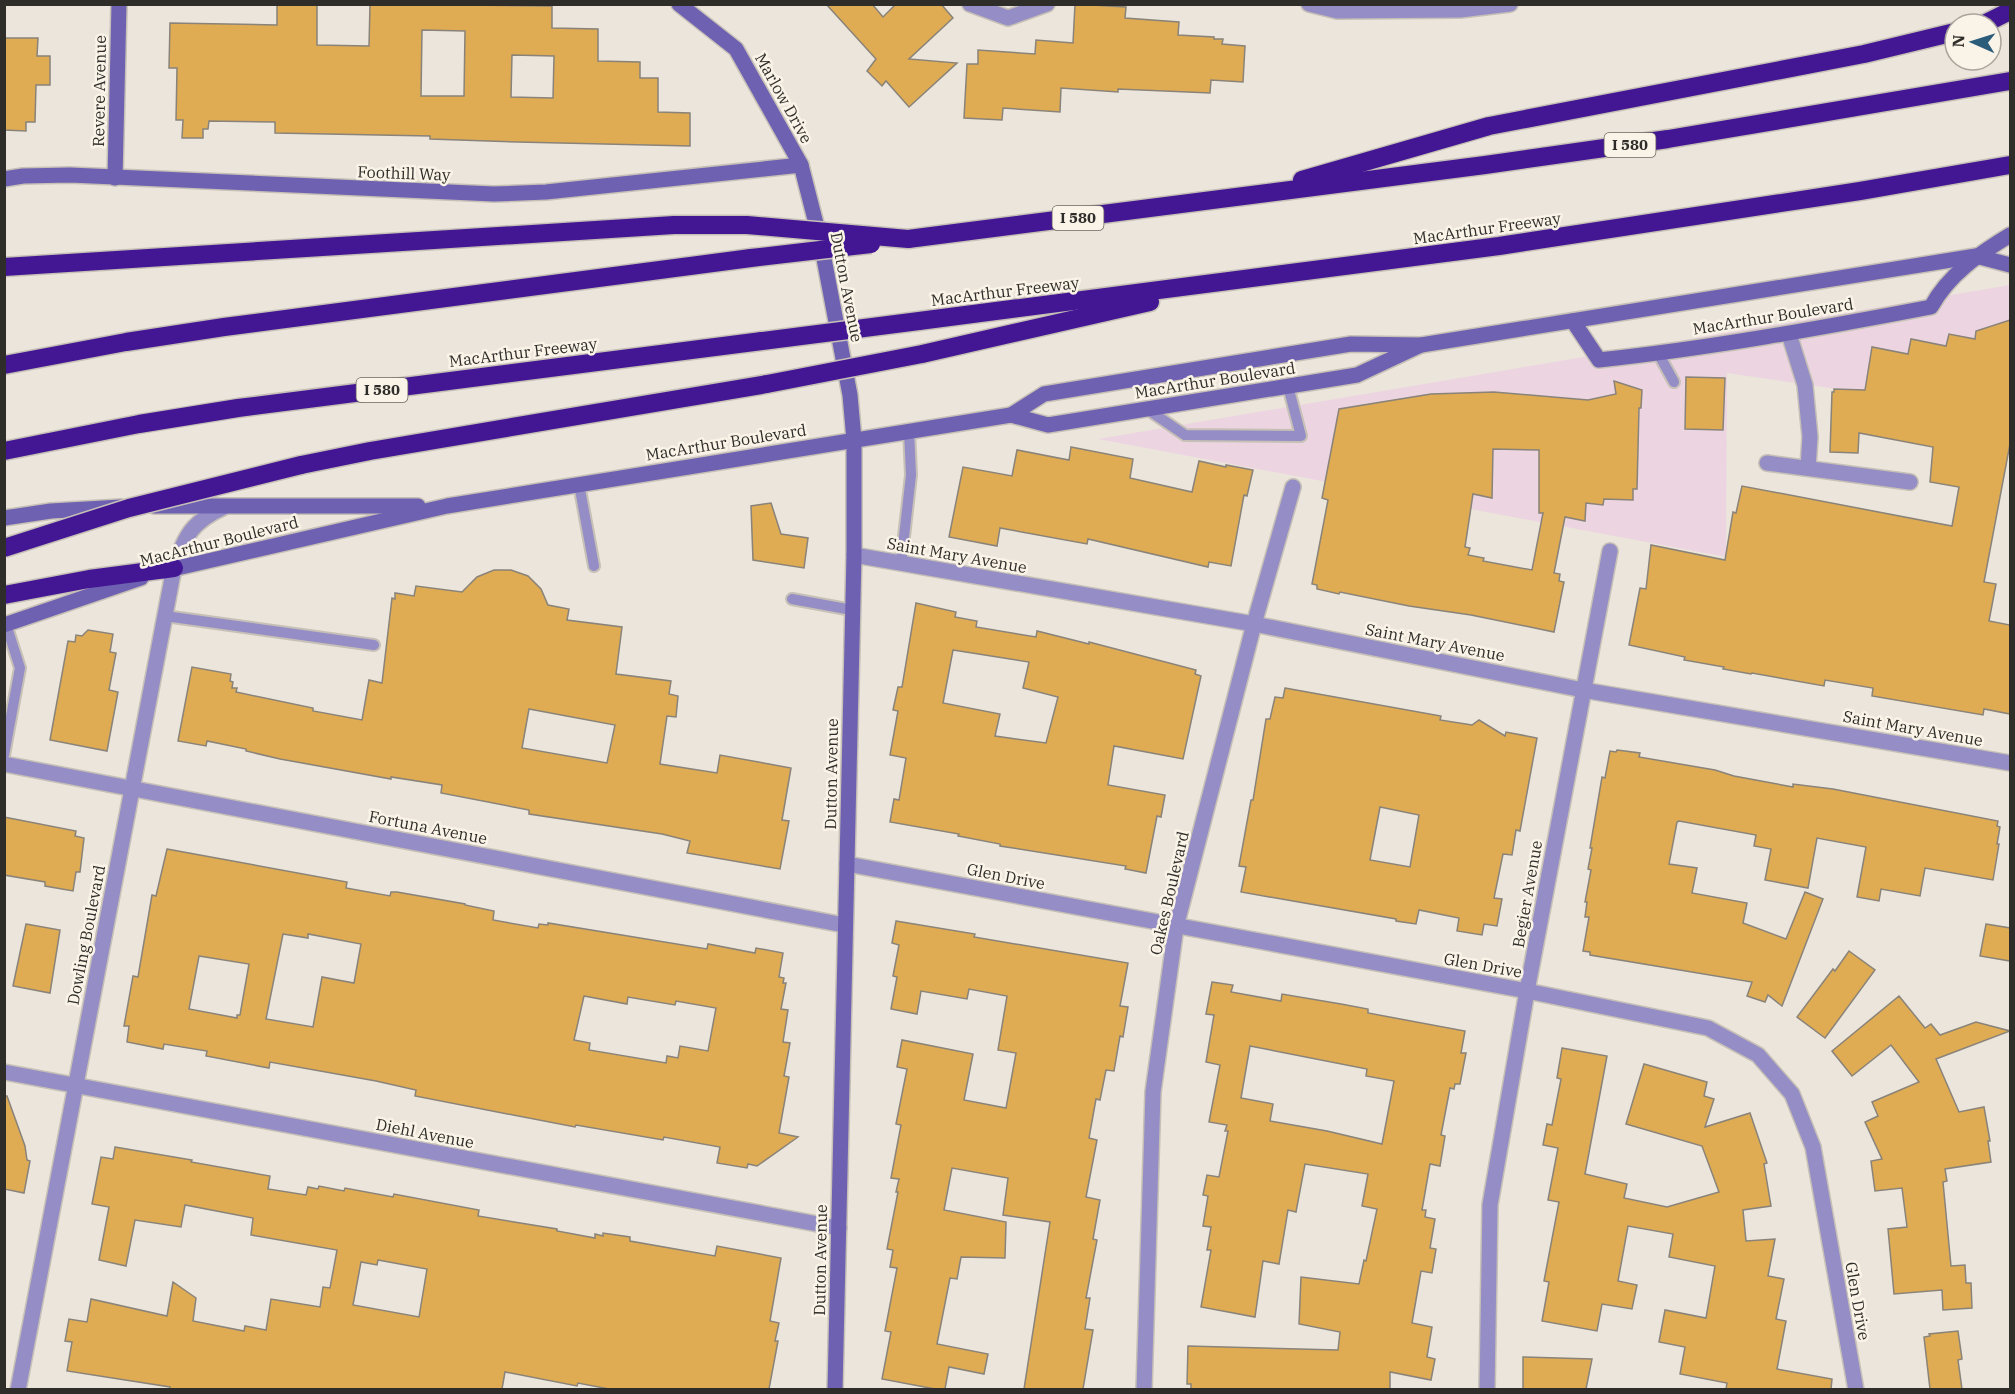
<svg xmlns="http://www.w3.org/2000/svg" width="2015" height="1394" font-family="'IBM Plex Serif',serif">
<rect width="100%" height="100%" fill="#ece5db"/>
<polygon fill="#ecd5e1" points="2010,285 2010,414 1727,373 1726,557 1098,439"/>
<g fill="#dfab53" stroke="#898379" stroke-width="1.5" fill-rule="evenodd">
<path d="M277 4H317V45L369 46 370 4 552 6V28L598 29V61L640 62V78H658V112L690 113V146L517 142 430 139V136L275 133V122L209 121 208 129H203V138H182L183 120H176L177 68H169L170 23 277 25ZM422 30 465 31 464 96H421ZM512 55 554 56 553 98 511 97Z"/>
<polygon points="826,4 872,4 883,17 896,4 941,4 953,18 909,59 957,63 909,107 886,81 882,86 867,71 876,59"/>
<polygon points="1075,4 1126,7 1125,18 1179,22 1178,35 1214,37 1214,39 1223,39 1222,44 1245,46 1243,82 1211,80 1210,93 1118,89 1118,92 1061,88 1060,112 1003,108 1002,120 964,118 967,64 978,64 978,50 1035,54 1036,40 1073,43"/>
<polygon points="4,38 38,38 37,56 50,56 50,85 36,85 35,122 26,122 26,131 4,130"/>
<polygon points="2010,320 2010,444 1984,582 1996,584 1989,621 2010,625 2010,714 1984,709 1983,715 1872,696 1873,688 1825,680 1824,686 1752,673 1751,674 1723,669 1724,667 1684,660 1685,657 1629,645 1640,588 1646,589 1651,545 1725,560 1733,512 1736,513 1742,486 1952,526 1959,487 1930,482 1933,447 1859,433 1858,453 1830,452 1832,392 1834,392 1834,389 1865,390 1872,347 1908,354 1911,339 1946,346 1949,334 1975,339 1976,331"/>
<polygon points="1686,377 1725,378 1723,430 1685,429"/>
<path d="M1614 381 1642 390 1641 408H1639L1637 489H1633V500L1604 499 1603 505 1586 503 1585 521 1565 517 1554 573 1560 574 1559 581 1564 582 1554 632 1471 615 1409 606 1340 592 1339 594 1317 589V585L1312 584 1328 500 1322 498 1339 409 1431 394 1494 392 1588 400 1616 394ZM1493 449 1539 450V513H1543L1532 570 1483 561 1484 558 1468 555 1470 548 1465 547 1473 494 1492 498Z"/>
<polygon points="1071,447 1133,459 1130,478 1192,492 1199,461 1226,467 1226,465 1253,470 1247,496 1244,495 1231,566 1209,562 1208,567 1088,539 1087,544 1000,528 997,546 949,537 963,467 1012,476 1017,450 1069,460"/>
<polygon points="771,503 781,534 808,538 804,568 753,560 751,506"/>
<path d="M494 570H511L528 576 541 589 548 605 569 609 567 620 622 627 616 674 671 681 669 694 678 696 676 717 667 716 660 764 717 773 720 755 791 768 782 820 789 821 780 869 687 853 690 841 662 834 529 814V810L441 793 442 785 391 777V779L280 759 246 751V749L207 741 206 746 178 741 192 667 231 674 230 681 233 682 232 688H237L236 692 313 708V711L362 720 369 680 382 683 392 598 395 599V593L414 596 416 586 462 592 477 577ZM529 709 615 725 607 763 522 748Z"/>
<path d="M916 603 956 612 955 617 977 621 976 627 1036 637 1037 631 1089 644V642L1196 670 1195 674 1201 676 1183 759 1114 746 1108 785 1165 795 1161 817 1157 816 1146 873 1125 869 1126 866 1000 846V844L958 836 959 834 890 822 894 799 899 800 906 758 890 755 898 711 893 710 898 687H902ZM953 650 1029 662 1023 688 1058 697 1046 743 995 736 1000 714 943 703Z"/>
<polygon points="88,630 113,634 110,652 116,653 109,690 118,692 107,751 50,740 68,641 75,642 76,635 82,636"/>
<path d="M1285 688 1441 716 1440 720 1472 725 1479 720 1505 736 1506 732 1537 738 1520 831 1516 830 1512 855 1503 854 1494 898 1502 899 1497 926 1484 924 1482 935 1457 931 1459 918 1419 910 1416 924 1396 921V919L1241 892 1246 867 1239 866 1251 800H1253L1266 719H1270L1275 697 1283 698ZM1380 807 1419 815 1410 867 1370 860Z"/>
<polygon points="1617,750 1640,753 1639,757 1715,770 1734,776 1793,787 1793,784 1833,789 1998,821 1997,826 2000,827 1997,844 1999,844 1993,880 1925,868 1920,896 1881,889 1879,901 1857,897 1866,847 1817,838 1808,888 1765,880 1771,849 1754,846 1756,835 1679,821 1677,822 1669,864 1697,868 1692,893 1747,903 1743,923 1786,939 1805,892 1823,899 1782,1006 1768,995 1765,1002 1747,996 1752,982 1590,955 1590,952 1583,951 1589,917 1585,917 1587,902 1585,902 1591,870 1588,869 1592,848 1590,848 1602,777 1605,778 1610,751 1616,752"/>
<polygon points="4,817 76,831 75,836 84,838 80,872 76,872 73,891 45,886 45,882 4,875"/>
<path d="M167 849 347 882 346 888 390 896 391 892H397L465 904V905L494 911 493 920 538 928 539 924 548 925V923L707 949 708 944 755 953 756 948 783 953 779 977 784 978 783 983H786L781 1009 788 1010 783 1042 790 1043 784 1076 789 1077 779 1133 798 1137 757 1166 748 1164 747 1168 717 1163 720 1147 664 1137 663 1140 576 1125 575 1127 415 1096 416 1090 376 1081 270 1062 269 1068 206 1056 207 1051 164 1044 163 1049 127 1042 129 1026H124L133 976 138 977 152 895 156 896ZM283 934 308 938V934L361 944 354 983 322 977 313 1027 266 1019ZM199 956 249 964 240 1015H237V1018L189 1009ZM584 996 627 1004 628 997 675 1005 676 1001 716 1008 708 1051 680 1046 678 1058 667 1056 666 1063 589 1050 590 1043 574 1040Z"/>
<polygon points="896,921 975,934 974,937 1128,963 1120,1006 1128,1007 1123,1037 1120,1036 1114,1071 1106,1070 1100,1100 1096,1099 1089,1138 1097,1140 1086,1197 1100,1200 1093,1239 1097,1240 1086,1298 1090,1298 1085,1329 1093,1330 1083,1389 1024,1389 1050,1222 1003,1215 1008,1178 952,1168 944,1210 1006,1222 1005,1258 961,1257 957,1279 950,1278 937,1344 988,1354 984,1374 949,1367 945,1389 935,1389 882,1379 891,1332 885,1331 897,1268 890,1267 893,1250 887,1249 898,1192 896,1192 899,1179 891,1178 901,1125 896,1124 907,1069 897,1067 902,1040 973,1054 964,1100 1006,1108 1016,1053 998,1050 1007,996 969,989 967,999 921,991 917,1014 891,1009 897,977 893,976 899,945 892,943"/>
<polygon points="26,924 60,930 50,993 13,986"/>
<polygon points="1986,924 2010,928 2010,961 1980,956"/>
<polygon points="1849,951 1875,970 1825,1038 1797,1017 1833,969 1835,971"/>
<path d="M1212 982 1233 985 1231 992 1281 1001 1282 994 1341 1004 1368 1009V1013L1465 1031 1461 1053H1466L1460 1084H1455L1454 1089 1450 1088 1441 1135 1445 1136 1440 1166 1430 1164 1422 1210H1426L1425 1217 1435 1219 1430 1248 1436 1249 1432 1273 1421 1271 1412 1323 1432 1327 1427 1357 1435 1359 1431 1380 1390 1372V1389H1191V1384H1187L1188 1346 1338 1350 1340 1332 1299 1324 1301 1277 1359 1284 1364 1260 1366 1261 1377 1209 1362 1206 1368 1174 1305 1164 1296 1212 1288 1210 1279 1264 1263 1261 1255 1317 1201 1307 1211 1250H1207L1211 1227 1203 1226 1208 1196 1203 1195 1207 1175 1219 1177 1228 1131H1225L1227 1125 1209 1122 1220 1065 1206 1062 1214 1015 1206 1014ZM1250 1046 1367 1069 1366 1076 1394 1081 1382 1144 1327 1131 1270 1121 1273 1104 1241 1098Z"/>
<polygon points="1899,996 1925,1028 1931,1024 1940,1035 1976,1022 2010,1031 1936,1059 1959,1112 1984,1107 1990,1141 1988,1141 1991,1162 1945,1169 1947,1181 1943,1182 1951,1266 1965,1265 1966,1283 1971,1283 1972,1308 1943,1310 1942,1290 1894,1294 1888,1229 1907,1227 1902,1188 1875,1191 1871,1161 1882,1159 1865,1122 1878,1116 1872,1102 1919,1082 1891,1045 1852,1076 1832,1051"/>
<polygon points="1562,1048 1607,1056 1585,1174 1627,1184 1624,1198 1667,1207 1719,1192 1702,1146 1626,1124 1644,1064 1707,1082 1704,1096 1714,1099 1705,1127 1750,1113 1767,1163 1764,1164 1771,1206 1743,1210 1746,1241 1775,1239 1768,1276 1784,1279 1776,1319 1786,1321 1777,1369 1832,1379 1831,1389 1726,1389 1727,1383 1680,1374 1685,1347 1659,1342 1665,1310 1706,1318 1715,1266 1669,1257 1673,1234 1628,1226 1618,1281 1637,1285 1632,1309 1602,1304 1597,1331 1542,1321 1549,1282 1544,1281 1559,1202 1548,1200 1558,1148 1543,1145 1547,1124 1552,1125 1561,1079 1557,1078"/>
<polygon points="4,1096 7,1096 25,1146 27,1160 30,1161 24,1193 4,1189"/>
<path d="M115 1147 192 1160 191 1162 270 1176 268 1189 306 1195 308 1187 318 1189 319 1186 344 1191 345 1188 393 1197 394 1194 479 1210 478 1216 557 1229V1231L595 1238V1234L603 1236V1233L630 1237V1241L715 1256 717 1246 781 1258 770 1321 779 1323 775 1341H778L769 1389H609L578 1383 577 1386 505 1372 502 1389H170V1387L67 1371 72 1342 65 1341 69 1319 87 1322 91 1299 167 1316 173 1282 196 1298 193 1321 244 1331 245 1326 266 1330 271 1299 320 1307 323 1287 330 1288 337 1250 251 1235 253 1218 185 1205 181 1227 135 1220 126 1266 99 1260 109 1207 92 1204 101 1157 113 1159ZM378 1260 427 1269 419 1317 353 1305 361 1262 377 1265Z"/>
<polygon points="1958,1331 1962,1359 1958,1360 1962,1389 1930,1389 1924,1337 1930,1336 1929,1334"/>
<polygon points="1523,1357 1592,1359 1586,1389 1523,1389"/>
</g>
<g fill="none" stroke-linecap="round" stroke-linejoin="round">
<defs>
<g id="lane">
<polyline points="1658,353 1674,382"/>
<polyline points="1147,409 1185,435 1301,436 1288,386"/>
<polyline points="579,484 594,566"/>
<polyline points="901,563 911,475 909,431"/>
<polyline points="792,599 852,610"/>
<polyline points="165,616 374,645"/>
<polyline points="4,755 20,668 6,624"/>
</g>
<g id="street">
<polyline points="970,4 1008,18 1047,4"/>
<polyline points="1309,4 1337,11 1460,10 1510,4"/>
<polyline points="1789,334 1805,385 1810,437 1808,468"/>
<polyline points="1767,463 1910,482"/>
<polyline points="854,555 1254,624 1583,690 2010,763"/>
<polyline points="4,764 844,925"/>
<polyline points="847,864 1527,991 1708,1028 1758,1055 1792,1094 1813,1147 1856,1390"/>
<polyline points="4,1072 839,1228"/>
<path d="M18 1390 174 568C185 535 192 522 224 507"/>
<polyline points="1144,1390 1153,1092 1176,927 1254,624 1293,487"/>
<polyline points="1487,1390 1490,1205 1527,991 1610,551"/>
</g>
<g id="secondary">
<polyline points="679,4 736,49 801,165 821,243 850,395 854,440 854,555 835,1390"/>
<polyline points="115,178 119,4"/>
<polyline points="4,179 23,176 70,175 494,194 546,192 801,165"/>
<path d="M1573 321 1599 360C1711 348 1821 328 1931 307 1949 274 1979 254 2010 235"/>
<polyline points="1011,415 1044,394 1351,344 1421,345 1976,256 2010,265"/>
<polyline points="154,506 418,506"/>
<polyline points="4,518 51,511 121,507"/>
<polyline points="164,571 447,506 1011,415 1048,425 1357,375 1421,345"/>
<polyline points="4,625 141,578"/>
</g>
<g id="highway">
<polyline points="1984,24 2010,11"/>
<polyline points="1302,180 1489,126 1864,54 1955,32"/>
<polyline points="908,239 1485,165 1668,139 2010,81"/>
<polyline points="4,267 674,225 747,225"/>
<polyline points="919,321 1499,246 1860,191 2010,165"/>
<polyline points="922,354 1150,302"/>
<polyline points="4,365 126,342 224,327 751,258"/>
<polyline points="4,451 139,424 238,408 762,341"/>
<polyline points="301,465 370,451 767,384"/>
<polyline points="4,595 89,579 174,568"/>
</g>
</defs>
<use href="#lane" stroke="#c6c0b7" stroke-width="14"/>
<use href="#street" stroke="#c6c0b7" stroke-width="18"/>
<use href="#secondary" stroke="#c6c0b7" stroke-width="18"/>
<use href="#highway" stroke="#c6c0b7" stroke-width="21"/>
<use href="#lane" stroke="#958dc5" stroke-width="10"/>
<use href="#street" stroke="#958dc5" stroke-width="15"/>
<use href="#secondary" stroke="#6f61b1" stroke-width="15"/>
<use href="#highway" stroke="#431793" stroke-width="18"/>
<defs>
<g id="highway-bridge">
<polyline points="747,225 908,239"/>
<polyline points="751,258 871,244"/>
<polyline points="762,341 919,321"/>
<polyline points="767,384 922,354"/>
<polyline points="4,548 129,508 301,465"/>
</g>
</defs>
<use href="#highway-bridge" stroke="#c6c0b7" stroke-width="21" stroke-linecap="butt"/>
<use href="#highway-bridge" stroke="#431793" stroke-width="18"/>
</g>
<g text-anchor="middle" stroke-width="5" stroke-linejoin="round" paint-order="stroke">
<g fill="#faf3e8" stroke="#6c6862" stroke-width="1.5">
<rect x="1604.5" y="133" width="51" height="24" rx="4.5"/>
<rect x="1052.5" y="206" width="51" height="24" rx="4.5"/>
<rect x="356.5" y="378" width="51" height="24" rx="4.5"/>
</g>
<g font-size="15" font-weight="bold" fill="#2f2d29">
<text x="1630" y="150">I 580</text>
<text x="1078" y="223">I 580</text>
<text x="382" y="395">I 580</text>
</g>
<g font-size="16" fill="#2f2d29" stroke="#faf3e8">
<text transform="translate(99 91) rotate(-89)" y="6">Revere Avenue</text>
<text transform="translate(784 98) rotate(61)" y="6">Marlow Drive</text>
<text transform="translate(404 173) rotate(2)" y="6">Foothill Way</text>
<text transform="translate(1487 228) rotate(-8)" y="6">MacArthur Freeway</text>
<text transform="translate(847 287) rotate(79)" y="6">Dutton Avenue</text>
<text transform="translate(1005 291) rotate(-7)" y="6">MacArthur Freeway</text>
<text transform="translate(1773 316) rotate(-9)" y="6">MacArthur Boulevard</text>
<text transform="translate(523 352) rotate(-7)" y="6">MacArthur Freeway</text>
<text transform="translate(1215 380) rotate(-9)" y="6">MacArthur Boulevard</text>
<text transform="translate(726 442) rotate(-9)" y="6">MacArthur Boulevard</text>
<text transform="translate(219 541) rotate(-14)" y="6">MacArthur Boulevard</text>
<text transform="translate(957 555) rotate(10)" y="6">Saint Mary Avenue</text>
<text transform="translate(1435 642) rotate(11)" y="6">Saint Mary Avenue</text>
<text transform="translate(1913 728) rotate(10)" y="6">Saint Mary Avenue</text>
<text transform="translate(831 774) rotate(-89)" y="6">Dutton Avenue</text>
<text transform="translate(428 827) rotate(11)" y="6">Fortuna Avenue</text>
<text transform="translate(1006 876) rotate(11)" y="6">Glen Drive</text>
<text transform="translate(1169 893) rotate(-77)" y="6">Oakes Boulevard</text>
<text transform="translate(1527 894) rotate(-80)" y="6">Begier Avenue</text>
<text transform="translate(86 935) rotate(-79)" y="6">Dowling Boulevard</text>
<text transform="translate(1483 965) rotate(10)" y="6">Glen Drive</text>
<text transform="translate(425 1133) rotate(11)" y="6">Diehl Avenue</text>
<text transform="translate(820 1260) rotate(-89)" y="6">Dutton Avenue</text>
<text transform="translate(1858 1301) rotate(80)" y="6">Glen Drive</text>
</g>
</g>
<rect width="2015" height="1394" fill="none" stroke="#2f2d29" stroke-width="12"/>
<g transform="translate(1973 42) rotate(273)"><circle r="28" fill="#faf3e8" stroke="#a9a49c" stroke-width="1.5"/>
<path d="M0-4.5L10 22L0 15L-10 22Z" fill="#2b5c7a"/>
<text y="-9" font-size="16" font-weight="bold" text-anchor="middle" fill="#2f2d29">N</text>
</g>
</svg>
